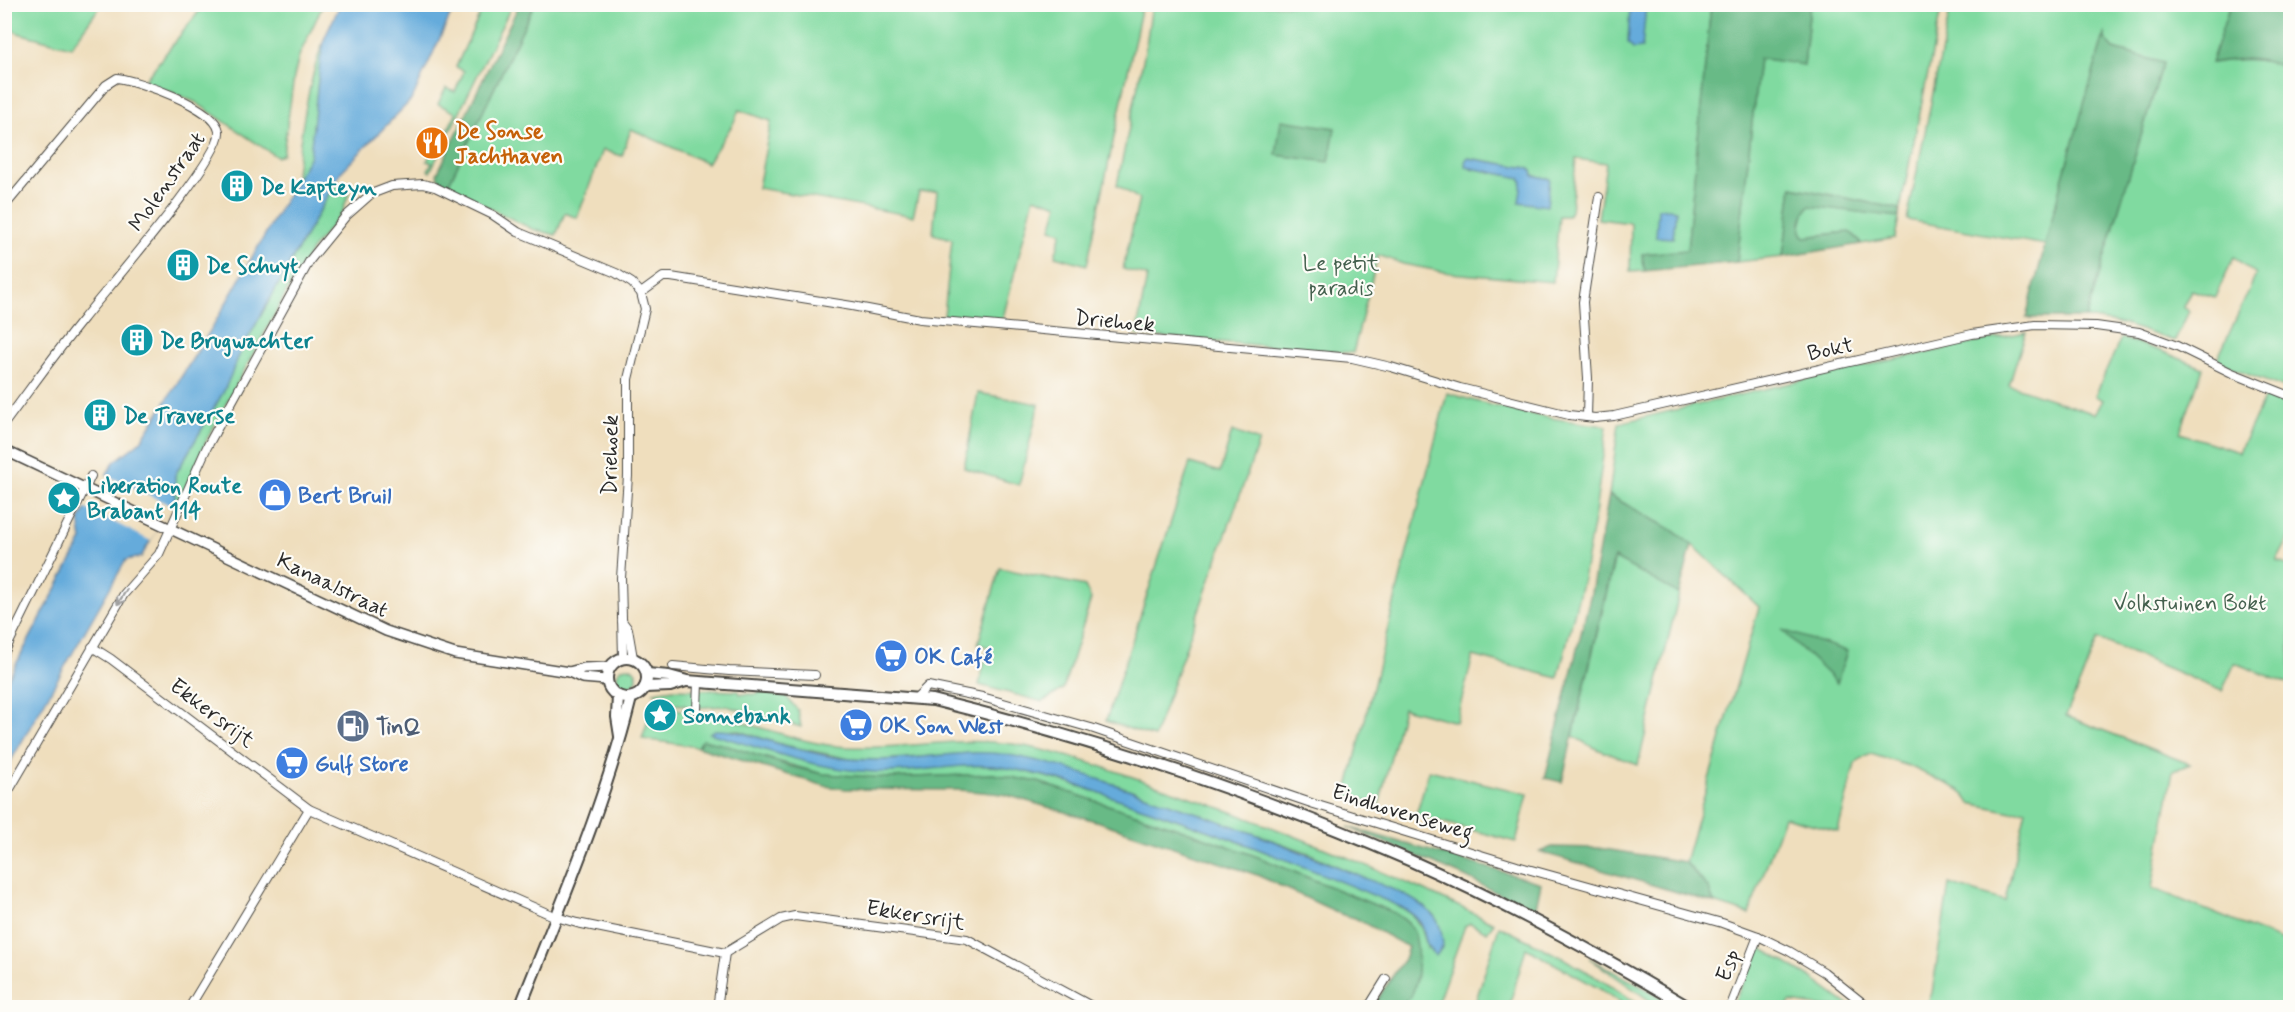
<svg xmlns="http://www.w3.org/2000/svg" width="2295" height="1012" font-family="Mynerve,sans-serif">
<rect width="100%" height="100%" fill="#fdfcf7"/>
<filter id="ink" filterUnits="userSpaceOnUse"><feTurbulence type="fractalNoise" baseFrequency=".0167" numOctaves="2"/><feDisplacementMap in="SourceGraphic" scale="12" xChannelSelector="R" yChannelSelector="G"/><feConvolveMatrix kernelMatrix="1 2 1 2 8 2 1 2 1" color-interpolation-filters="sRGB"/></filter>
<filter id="wash" filterUnits="userSpaceOnUse"><feTurbulence type="fractalNoise" baseFrequency=".008" numOctaves="4" result="noise"/><feDisplacementMap in="SourceGraphic" scale="24" xChannelSelector="R" yChannelSelector="G"/><feGaussianBlur stdDeviation="1.35" result="paint"/><feColorMatrix in="noise" values="0 0 0 0 0 0 0 0 0 0 0 0 0 0 0 0 0 1.4 0 .05"/><feComposite in="paint" operator="in"/></filter>
<g filter="url(#wash)">
<rect width="100%" height="100%" fill="#efdebd"/>
<g fill="#80daa0" stroke="#568266" stroke-width="1.5" fill-rule="evenodd">
<polygon points="5,4 101,4 101,5 71,47 18,33 9,28 5,46"/>
<polygon points="204,5 323,5 299,56 294,77 283,154 277,157 195,102 144,81"/>
<polygon points="484,5 512,5 430,172 428,170 432,163 427,161 431,153 435,155 456,113 438,104 446,88 455,92 464,71 456,67"/>
<polygon points="534,5 1142,5 1087,265 1055,256 1062,232 1051,229 1058,205 1034,197 1002,322 944,316 952,239 933,234 937,191 919,192 913,216 758,188 771,121 739,110 733,124 707,163 631,129 622,156 603,150 577,218 565,213 556,235 532,229 447,187"/>
<path d="M1152 5H1633L1630 7H1646L1644 5H1711L1687 251 1642 254 1645 271 1630 272 1631 223 1598 219 1606 163 1576 159 1571 211 1568 216H1559L1553 282 1450 273 1403 264 1378 255 1353 353 1136 335 1147 276 1123 269 1139 199 1117 185 1145 51ZM1468 158 1528 168 1532 171 1533 175 1550 179 1522 181 1520 178Z"/>
<polygon points="1810,5 1942,5 1900,209 1792,187 1783,257 1737,262 1759,58 1804,65"/>
<path d="M1951 5H2230L2212 63C2235 59 2257 57 2279 65L2290 33V390L2244 373 2217 360 2256 275 2234 257 2215 297 2191 290 2183 307 2189 311 2175 341 2122 324 2086 318 2163 63 2114 49 2107 44 2104 35 2045 245 1907 220Z"/>
<path d="M325 37 318 80 310 156 295 182C301 132 307 84 325 37Z"/>
<polygon points="336,182 349,193 342,213 312,249 291,284 207,439 180,501 175,499 175,475 224,391 241,351"/>
<polygon points="1809,205 1899,217 1895,238 1861,244 1854,235 1837,233 1805,237 1800,231 1804,214"/>
<path d="M2026 332 2009 385 2095 414 2103 400 2095 396 2121 338 2161 351 2203 368 2180 433 2239 452 2266 395 2290 405V536L2277 561 2290 566V685L2235 663 2222 691 2098 639 2066 716 2190 764 2173 771 2152 888 2290 944V1007H1926L1932 993 1949 884 2005 901 2026 810 2011 812 1970 803 1960 790 1909 766 1871 754 1859 760 1855 764 1838 831 1784 817 1749 914 1714 903C1710 887 1696 874 1685 862L1759 607 1696 548 1672 530 1609 495 1619 423 1868 365Z"/>
<polygon points="978,393 1039,404 1019,485 964,468"/>
<path d="M1447 393C1500 409 1553 420 1607 426L1595 514 1583 579 1558 678 1473 656 1456 722 1403 708 1379 805 1346 795Z"/>
<polygon points="1232,431 1259,441 1154,737 1106,721 1190,463 1220,472"/>
<polygon points="1615,557 1679,594 1638,765 1592,747 1573,736"/>
<polygon points="1000,568 1085,586 1091,599 1063,689 1043,702 979,685 988,647 978,644"/>
<circle cx="627" cy="677" r="10"/>
<polygon points="673,689 739,691 740,694 758,694 758,692 784,694 798,710 801,727 726,706 691,708 684,705 656,703 657,694 654,692"/>
<path d="M676 709C696 713 718 716 738 721 774 731 810 745 848 747 907 750 966 734 1024 746 1076 756 1126 775 1176 792 1284 830 1390 873 1494 923L1487 932 1470 923 1465 926 1436 1007H1387L1405 1002 1417 971V962L1408 922 1394 913 1258 857 1178 828 1038 782 993 774 890 778 823 774 707 741 699 743 697 747 642 739 651 711ZM736 730 784 745 850 759 880 760 973 753 997 754 1038 761 1120 786 1306 852 1412 900 1433 914 1438 922 1427 948C1423 928 1419 918 1401 907 1317 871 1233 838 1147 809 1101 793 1055 777 1008 768 964 760 921 773 877 772 818 770 766 748 710 733Z"/>
<polygon points="1429,770 1528,794 1516,842 1416,815"/>
<path d="M1499 926C1548 950 1598 975 1642 1007H1628L1600 989 1526 948 1509 1007H1474Z"/>
<polygon points="1758,946 1811,978 1851,1007 1824,1007 1790,1002 1787,1007 1732,1008"/>
<polygon points="1589,958 1679,1007 1659,1007"/>
</g>
<g fill="#68ba86" stroke="#4a7258" stroke-width="1.5">
<polygon points="519,5 534,5 447,187 440,183 437,174"/>
<polygon points="1711,5 1810,5 1804,65 1759,58 1737,262 1645,271 1642,254 1687,250"/>
<path d="M2230 5H2290V33L2280 66C2257 56 2234 59 2211 63Z"/>
<polygon points="2105,32 2105,39 2114,49 2163,63 2086,318 2026,318 2062,180"/>
<polygon points="1281,120 1335,128 1329,162 1276,155"/>
<path d="M1792 187 1900 209 1899 217 1809 206C1803 213 1796 231 1805 237L1849 232 1854 235 1861 244 1783 257Z"/>
<polygon points="1609,495 1672,530 1692,545 1679,594 1614,558 1562,782 1545,778 1591,593"/>
<polygon points="1782,630 1847,651 1837,683"/>
<path d="M703 740 726 745 789 766 823 774 890 778 993 774 1038 782 1178 828 1258 857 1394 913C1402 918 1410 923 1414 932 1419 946 1420 989 1408 999 1398 1007 1384 1007 1372 1007L1404 959 1408 947 1355 918 1343 915 1257 875 1099 822 1003 794 960 790 846 789 825 786 697 747Z"/>
<polygon points="1348,827 1541,883 1535,912 1463,876"/>
<polygon points="1552,847 1598,848 1685,862 1709,889 1714,903 1540,852"/>
</g>
<g fill="#65abdb" stroke="#486b83" stroke-width="1.5">
<polygon points="340,5 455,5 412,99 341,172 241,351 224,391 175,475 175,499 141,557 126,560 5,771 5,685 82,540 79,520 114,462 141,441 210,331 310,156 320,61 325,37"/>
<polygon points="1633,5 1644,5 1646,6 1642,48 1633,49 1628,43 1630,7"/>
<polygon points="1467,158 1528,168 1532,171 1533,175 1550,179 1547,206 1519,202 1522,181 1520,178 1466,167 1465,162"/>
<polygon points="1658,208 1676,210 1673,238 1656,237"/>
<path d="M715 730C741 730 762 739 786 746 806 751 827 757 849 759 889 763 931 755 971 753 1003 751 1035 760 1066 768 1163 801 1260 833 1354 874 1379 884 1411 894 1431 913 1441 922 1442 934 1443 946L1436 956C1422 945 1428 936 1420 922 1415 915 1408 911 1401 907 1317 871 1233 838 1147 809 1101 793 1055 776 1007 768 964 760 920 774 876 772 815 770 766 749 709 733Z"/>
</g>
<polygon fill="#efdebd" points="104,474 172,506 151,541 102,516 99,521 93,517 95,513 84,508"/>
<g fill="none" stroke-linecap="round" stroke-linejoin="round">
<polyline stroke="#65abdb" stroke-width="3" points="4,33 10,4"/>
</g>
</g>
<g filter="url(#ink)">
<g fill="none" stroke-linecap="round" stroke-linejoin="round">
<defs>
<g id="minor">
<path d="M4 207 106 85 117 78C139 81 215 107 219 131 224 155 105 291 84 318 56 352 31 388 4 424"/>
<polyline points="641,293 663,277 671,277 852,306 920,319 1352,358 1391,367 1460,388 1569,415 1595,418 1614,416 1972,334 2035,325 2096,326 2139,332 2177,346 2232,373 2290,396"/>
<polyline points="1587,417 1588,378 1583,302 1599,197"/>
<polyline points="622,621 628,629 633,658"/>
<polyline points="92,647 111,659 309,809 556,917 577,923 725,953 781,919 795,916 967,939 1095,1008"/>
<polyline points="4,653 91,476"/>
<polyline points="673,666 729,671 815,675"/>
<polyline points="916,698 928,686 982,697 1091,728 1314,804 1517,866 1722,923 1758,936 1789,951 1824,972 1869,1008"/>
<polyline points="697,710 698,682"/>
<polyline points="4,799 124,594 159,554 207,447 310,260 345,217 371,194 392,186 423,184 435,187 493,215 518,232 616,273 632,283 641,293 645,309 628,379 628,476 621,578 623,657"/>
<polyline points="189,1008 309,809"/>
<polyline points="717,1008 725,953"/>
<polyline points="1368,1008 1386,979"/>
<polyline points="1730,1008 1758,936"/>
</g>
<g id="tertiary">
<polyline points="4,450 386,631 455,654 569,672 582,678 606,680"/>
<polyline points="569,672 584,668 609,667"/>
</g>
<g id="secondary">
<circle cx="627" cy="678" r="20"/>
<path d="M647 674 669 676 687 681 933 700C1096 740 1255 793 1409 860 1506 903 1599 954 1690 1008"/>
<polyline points="645,687 670,686 686,681"/>
<polyline points="618,696 617,717 620,736"/>
<path d="M520 1008C560 906 605 804 631 698"/>
</g>
</defs>
<use href="#minor" stroke="#484641" stroke-width="10"/>
<use href="#tertiary" stroke="#484641" stroke-width="12"/>
<use href="#secondary" stroke="#484641" stroke-width="14"/>
<use href="#minor" stroke="#fff" stroke-width="8"/>
<use href="#tertiary" stroke="#fff" stroke-width="9"/>
<use href="#secondary" stroke="#fff" stroke-width="10"/>
</g>
<defs><path id="oneway-shaft" d="M-6 0H5M1.5-3L5.5 0L1.5 3" fill="none" stroke-width="1.6" stroke-linecap="round" stroke-linejoin="round" transform="scale(1.5)"/></defs>
<use stroke="#a0a0a0" href="#oneway-shaft" transform="translate(122 597) rotate(122)"/>
</g>
<defs>
<symbol id="restaurant-disc" viewBox="-11 -11 22 22"><circle r="9.5" fill="#e8710a" stroke="#fdfcf7"/><path d="M-5-6h1v4h1v-4h1v4h1v-4h1v5L-1.5 .5V6h-2V.5L-5-1ZM5-6V6H3V1.5H1.5Q1.5-4 5-6Z" fill="#fff"/></symbol>
<symbol id="building-disc" viewBox="-11 -11 22 22"><circle r="9.5" fill="#0f9aa8" stroke="#fdfcf7"/><path d="M-4-6H4V6H1V3H-1V6H-4ZM-2.5-4.3h1.7v1.8h-1.7ZM.8-4.3h1.7v1.8H.8ZM-2.5-1h1.7V.8h-1.7ZM.8-1h1.7V.8H.8Z" fill="#fff"/></symbol>
<symbol id="shop-disc" viewBox="-11 -11 22 22"><circle r="9.5" fill="#3f7fe0" stroke="#fdfcf7"/><path d="M-5-2.5h2.3a2.7 3.5 0 0 1 5.4 0H5L5.5 6h-11ZM-1.5-2.5h3a1.5 2.3 0 0 0-3 0Z" fill="#fff"/></symbol>
<symbol id="sight-disc" viewBox="-11 -11 22 22"><circle r="9.5" fill="#0f9aa8" stroke="#fdfcf7"/><path d="M0-6L1.8-2.2L6-1.7L2.9 1.2L3.7 5.4L0 3.3L-3.7 5.4L-2.9 1.2L-6-1.7L-1.8-2.2Z" fill="#fff"/></symbol>
<symbol id="supermarket-disc" viewBox="-11 -11 22 22"><circle r="9.5" fill="#3f7fe0" stroke="#fdfcf7"/><path d="M-6-5.5h2.5l.6 2H6L4.5 2H-2.5L-4.4-4H-6ZM-1.5 3.2a1.3 1.3 0 1 0 .1 0ZM3 3.2a1.3 1.3 0 1 0 .1 0Z" fill="#fff"/></symbol>
<symbol id="fuel-disc" viewBox="-11 -11 22 22"><circle r="9.5" fill="#5c6f8a" stroke="#fdfcf7"/><path d="M-5.5-6h7V0h2V4h1.3V-2.5L3-4.5l.8-.8L6-3V5H2.5V1h-1V6h-7ZM-4.2-4.7v3.2H.2V-4.7Z" fill="#fff"/></symbol>
</defs>
<g fill-rule="evenodd">
<use href="#restaurant-disc" x="413" y="124" width="38" height="38"/>
<use href="#building-disc" x="218" y="167" width="38" height="38"/>
<use href="#building-disc" x="164" y="246" width="38" height="38"/>
<use href="#building-disc" x="118" y="321" width="38" height="38"/>
<use href="#building-disc" x="81" y="396" width="38" height="38"/>
<use href="#shop-disc" x="256" y="476" width="38" height="38"/>
<use href="#sight-disc" x="45" y="479" width="38" height="38"/>
<use href="#supermarket-disc" x="872" y="637" width="38" height="38"/>
<use href="#sight-disc" x="641" y="696" width="38" height="38"/>
<use href="#supermarket-disc" x="837" y="706" width="38" height="38"/>
<use href="#fuel-disc" x="334" y="707" width="38" height="38"/>
<use href="#supermarket-disc" x="273" y="744" width="38" height="38"/>
</g>
<g text-anchor="middle" stroke-width="4.5" stroke-linejoin="round" paint-order="stroke">
<g font-size="22" font-weight="bold" fill="#c56008" stroke="#fdfcf7" text-anchor="start">
<text x="455" y="138">De Sonse<tspan x="455" dy="25">Jachthaven</tspan></text>
</g>
<g font-size="22" fill="#2b2b2b" stroke="#fdfcf7">
<text transform="translate(166 181) rotate(-55)" y="8">Molenstraat</text>
<text transform="translate(1115 320) rotate(5)" y="8">Driehoek</text>
<text transform="translate(1830 348) rotate(-12)" y="8">Bokt</text>
<text transform="translate(609 455) rotate(-89)" y="8">Driehoek</text>
<text transform="translate(333 584) rotate(26)" y="8">Kanaalstraat</text>
<text transform="translate(213 712) rotate(37)" y="8">Ekkersrijt</text>
<text transform="translate(1403 811) rotate(17)" y="8">Eindhovenseweg</text>
<text transform="translate(916 914) rotate(9)" y="8">Ekkersrijt</text>
<text transform="translate(1727 965) rotate(-68)" y="8">Esp</text>
</g>
<g font-size="22" font-weight="bold" fill="#0d838f" stroke="#fdfcf7" text-anchor="start">
<text x="260" y="194">De Kapteyn</text>
<text x="206" y="273">De Schuyt</text>
<text x="160" y="348">De Brugwachter</text>
<text x="123" y="423">De Traverse</text>
<text x="87" y="493">Liberation Route<tspan x="87" dy="25">Brabant 114</tspan></text>
<text x="683" y="723">Sonnebank</text>
</g>
<g font-size="22" fill="#44604e" stroke="#fdfcf7">
<text x="1341" y="270">Le petit<tspan x="1341" dy="25">paradis</tspan></text>
<text x="2190" y="610">Volkstuinen Bokt</text>
</g>
<g font-size="22" font-weight="bold" fill="#366cbe" stroke="#fdfcf7" text-anchor="start">
<text x="298" y="503">Bert Bruil</text>
<text x="914" y="664">OK Café</text>
<text x="879" y="733">OK Son West</text>
<text x="315" y="771">Gulf Store</text>
</g>
<g font-size="22" font-weight="bold" fill="#4e5e75" stroke="#fdfcf7" text-anchor="start">
<text x="376" y="734">TinQ</text>
</g>
</g>
<rect width="2295" height="1012" fill="none" stroke="#fdfcf7" stroke-width="24"/>
</svg>
